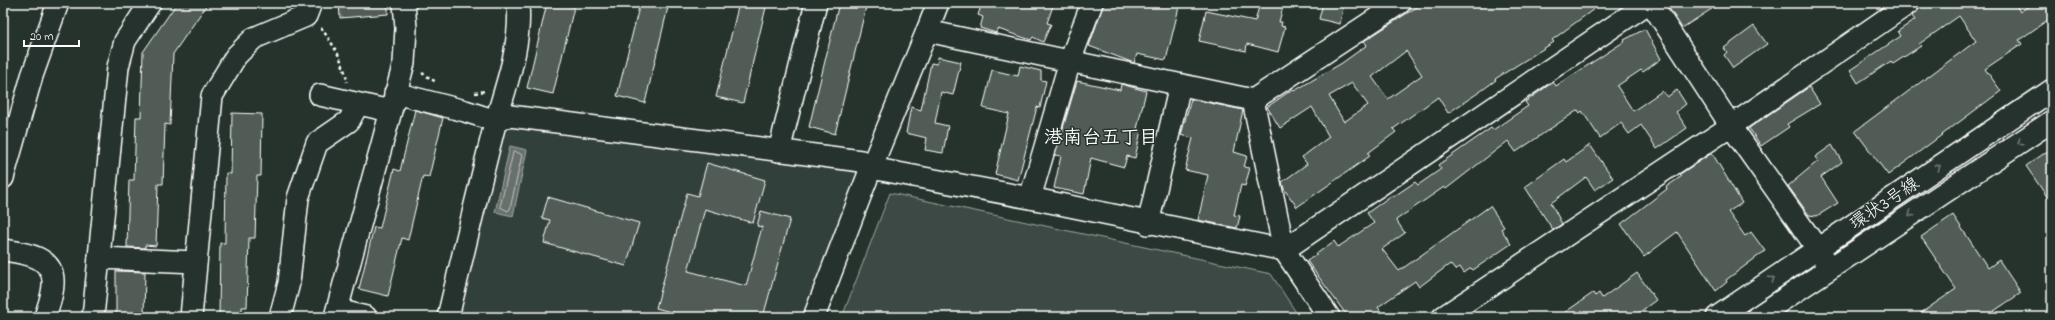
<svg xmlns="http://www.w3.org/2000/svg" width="2055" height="320" font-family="'Indie Flower','Klee One',sans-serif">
<rect width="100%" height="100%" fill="#26332d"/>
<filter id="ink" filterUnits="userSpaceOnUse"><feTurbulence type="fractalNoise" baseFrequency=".025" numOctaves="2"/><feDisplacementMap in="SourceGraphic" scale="8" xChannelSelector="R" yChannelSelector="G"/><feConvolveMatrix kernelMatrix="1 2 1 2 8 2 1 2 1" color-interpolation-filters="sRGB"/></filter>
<g filter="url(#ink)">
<polygon fill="#333f3a" points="505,124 854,165 859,175 803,317 456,317"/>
<polygon fill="#3e4944" stroke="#9ea4a2" points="890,193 1271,274 1299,317 842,317"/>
<polygon fill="#67706c" stroke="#a4a9a7" points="510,146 527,150 513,216 495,212"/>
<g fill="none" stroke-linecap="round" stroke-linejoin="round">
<polygon stroke="#c2c6c4" stroke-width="1" points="515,151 522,155 510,209 508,211 500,207 513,153"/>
</g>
<g fill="#515c57" stroke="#fff" fill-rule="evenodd">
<polygon points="177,3 208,3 173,54 170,125 165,124 163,184 158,184 156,246 145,245 145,248 127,247 129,180 134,180 136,117 141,117 143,52"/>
<polygon points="339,3 388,3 388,14 340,18"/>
<polygon points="547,3 575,3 553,94 527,88"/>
<polygon points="640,3 669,3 645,103 617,96"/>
<polygon points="739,3 767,3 743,103 716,97"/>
<polygon points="839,3 867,3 835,134 809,127"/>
<polygon points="982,3 1054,3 1047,23 1051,24 1043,42 1033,37 1031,40 998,29 996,33 980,28 983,17 978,15"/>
<polygon points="1104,3 1180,3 1166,60 1137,54 1134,63 1089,46"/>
<polygon points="1260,3 1284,3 1279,22 1282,22 1281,26 1285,27 1278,52 1247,44 1246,51 1199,41 1206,11 1255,21"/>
<polygon points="1323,3 1344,3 1340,24 1319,19"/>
<path d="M1423 3H1602L1552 40 1554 42 1495 79 1496 80 1481 91 1448 113 1438 97 1393 129 1396 132 1368 153 1370 156 1297 207 1284 189 1282 182 1307 164 1302 157 1329 137 1312 107 1280 128 1267 107 1293 89 1294 91 1342 63 1367 45 1364 41ZM1406 51 1422 75 1388 99 1372 77ZM1352 83 1368 105 1344 122 1329 96Z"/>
<polygon points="1677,3 1721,3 1682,28 1669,8"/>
<polygon points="1921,3 2015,3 2020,12 2033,3 2052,3 2052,17 2019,40 2022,44 1985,69 2001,91 1888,175 1855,131 1976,41 1959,16 1919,44 1921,46 1893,64 1891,61 1858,83 1850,70 1901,36 1898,31 1915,20 1912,16 1920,8"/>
<polygon points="1754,26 1767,44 1733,68 1724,55 1727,52 1724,48"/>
<polygon points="1645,29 1661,59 1643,72 1641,70 1617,86 1633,111 1662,91 1667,97 1677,90 1686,104 1676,112 1687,128 1657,149 1641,125 1629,134 1621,123 1600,138 1582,111 1580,113 1578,110 1516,152 1508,141 1446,189 1444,187 1396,220 1405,233 1382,249 1399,271 1490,206 1504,227 1501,229 1511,244 1473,270 1471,268 1464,273 1460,267 1455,270 1450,264 1419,287 1415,281 1378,307 1381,312 1373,317 1348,317 1307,261 1334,241 1338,247 1374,223 1367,213 1392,195 1393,197 1415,182 1418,185 1441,169 1438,165 1491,128 1493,130 1528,106 1525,102 1553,82 1556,86 1625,41 1624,40"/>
<polygon points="938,57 961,62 953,95 941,92 935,123 948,126 943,153 925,150 927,138 906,133 911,107 921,110 931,63 937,64"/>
<polygon points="1020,66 1041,71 1041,80 1046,81 1040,108 1037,107 1018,180 995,174 1009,114 983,108 992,70 1018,76"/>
<polygon points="1077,81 1120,90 1121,84 1146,91 1137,129 1141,130 1135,158 1127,156 1124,167 1091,158 1084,194 1054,188 1061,156 1055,155"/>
<polygon points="1809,87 1820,104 1787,124 1789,127 1761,146 1749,128"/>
<polygon points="1191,99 1243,110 1234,152 1247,156 1244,167 1250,168 1245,186 1241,185 1234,215 1240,216 1237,228 1198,220 1208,175 1185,170 1193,138 1181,135"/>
<polygon points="415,110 443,118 429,177 423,176 408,240 402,238 388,296 359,289 374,227 380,228 394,169 400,171"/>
<polygon points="232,113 262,114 261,176 257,176 255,238 249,238 247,307 242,307 242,317 219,317 220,243 225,243 226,173 231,174"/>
<polygon points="1590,145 1613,178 1595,190 1586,177 1551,203 1562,224 1553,230 1525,187 1564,159 1566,162"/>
<polygon points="1832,145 1842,162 1821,177 1838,203 1817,216 1809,215 1788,186 1818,161 1815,157"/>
<polygon points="2052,148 2052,204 2026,166"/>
<polygon points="1712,153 1742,203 1728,212 1745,236 1751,232 1765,251 1726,280 1727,282 1716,291 1677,232 1644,257 1621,224 1667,189 1666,187 1682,176 1680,174"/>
<polygon points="707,163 765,180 753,223 705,209 688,271 746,286 762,227 757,226 761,211 790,219 763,317 689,317 656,308 687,193 698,196"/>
<polygon points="548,197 639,223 626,266 544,243 550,220 542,218"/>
<polygon points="1953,215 1988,268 1999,260 2021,293 1985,317 1915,317 1956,289 1921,237"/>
<polygon points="116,271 145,272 144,317 116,317"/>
<polygon points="1637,273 1656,300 1633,317 1558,317 1593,293 1595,296 1599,293 1602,298"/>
</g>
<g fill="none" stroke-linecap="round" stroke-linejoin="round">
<defs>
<g id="minor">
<polyline points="938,3 927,31 1253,100 1284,250 1329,317"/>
<polyline points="1651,3 1731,126 1826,261"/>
<polyline points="395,93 465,111 496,121 510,116 861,161 871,168 1030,198 1284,250 1648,3"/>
<polyline points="320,95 390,111"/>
<polyline points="1253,100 1400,3"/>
<polyline points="779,151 816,3"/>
<polyline points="3,178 32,76 58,3"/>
<polyline points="1030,198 1070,61 1092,3"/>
<polyline points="1148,224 1180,85"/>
<path d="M3 250C24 253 55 256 53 284 53 295 48 307 45 317"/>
<polyline points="99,258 196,262"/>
<polyline points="337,310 366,317"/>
<polyline points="93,317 118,67 125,41 150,3"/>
<polyline points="191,317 212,96 236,56 254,38 306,16 311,3"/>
<polyline points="280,317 289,283 298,198 317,143 349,121 358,104"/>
<polyline points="335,317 404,63 406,28 404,3"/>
<path d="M448 317C463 254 478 191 494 128 505 87 522 46 518 3"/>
<polyline points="814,317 871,168 927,31"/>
<polyline points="1443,317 1731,126 1909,3"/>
<polyline points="1717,317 2052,90"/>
<polyline points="1757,317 2052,121"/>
</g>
</defs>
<use href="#minor" stroke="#fff" stroke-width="24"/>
<g stroke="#fff" stroke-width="2.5" stroke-dasharray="3 3" stroke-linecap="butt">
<path d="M321 28C333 44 344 61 347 82"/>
<polyline points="422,73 436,82"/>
<polyline points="475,93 485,91"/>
</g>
<use href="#minor" stroke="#26332d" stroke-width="21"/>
</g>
<defs><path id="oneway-chevron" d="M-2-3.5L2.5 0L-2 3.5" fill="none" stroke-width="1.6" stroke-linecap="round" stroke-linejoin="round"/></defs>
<g stroke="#727a76">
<use href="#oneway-chevron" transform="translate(2020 142) rotate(146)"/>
<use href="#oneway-chevron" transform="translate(1938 167) rotate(-34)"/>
<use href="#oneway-chevron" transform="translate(1911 214) rotate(146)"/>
<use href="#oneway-chevron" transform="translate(1772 279) rotate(-34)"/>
</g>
</g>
<g text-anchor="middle" stroke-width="3" stroke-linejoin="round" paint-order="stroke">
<g font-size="18" fill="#fff" stroke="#26332d">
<text transform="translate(1884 203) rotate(-34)" y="6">環状3号線</text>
</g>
<g font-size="19" font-weight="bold" fill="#fff" stroke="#26332d">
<text x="1101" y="143">港南台五丁目</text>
</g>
</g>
<rect width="2055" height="320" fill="none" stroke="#26332d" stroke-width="16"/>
<rect x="8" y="8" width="2039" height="304" fill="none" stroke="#fff" stroke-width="1.5" filter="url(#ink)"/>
<path d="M24 40v6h55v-6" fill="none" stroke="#ffffff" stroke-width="2"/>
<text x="30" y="40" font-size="12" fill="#ffffff" stroke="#26332d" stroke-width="3" paint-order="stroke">20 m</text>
</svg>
